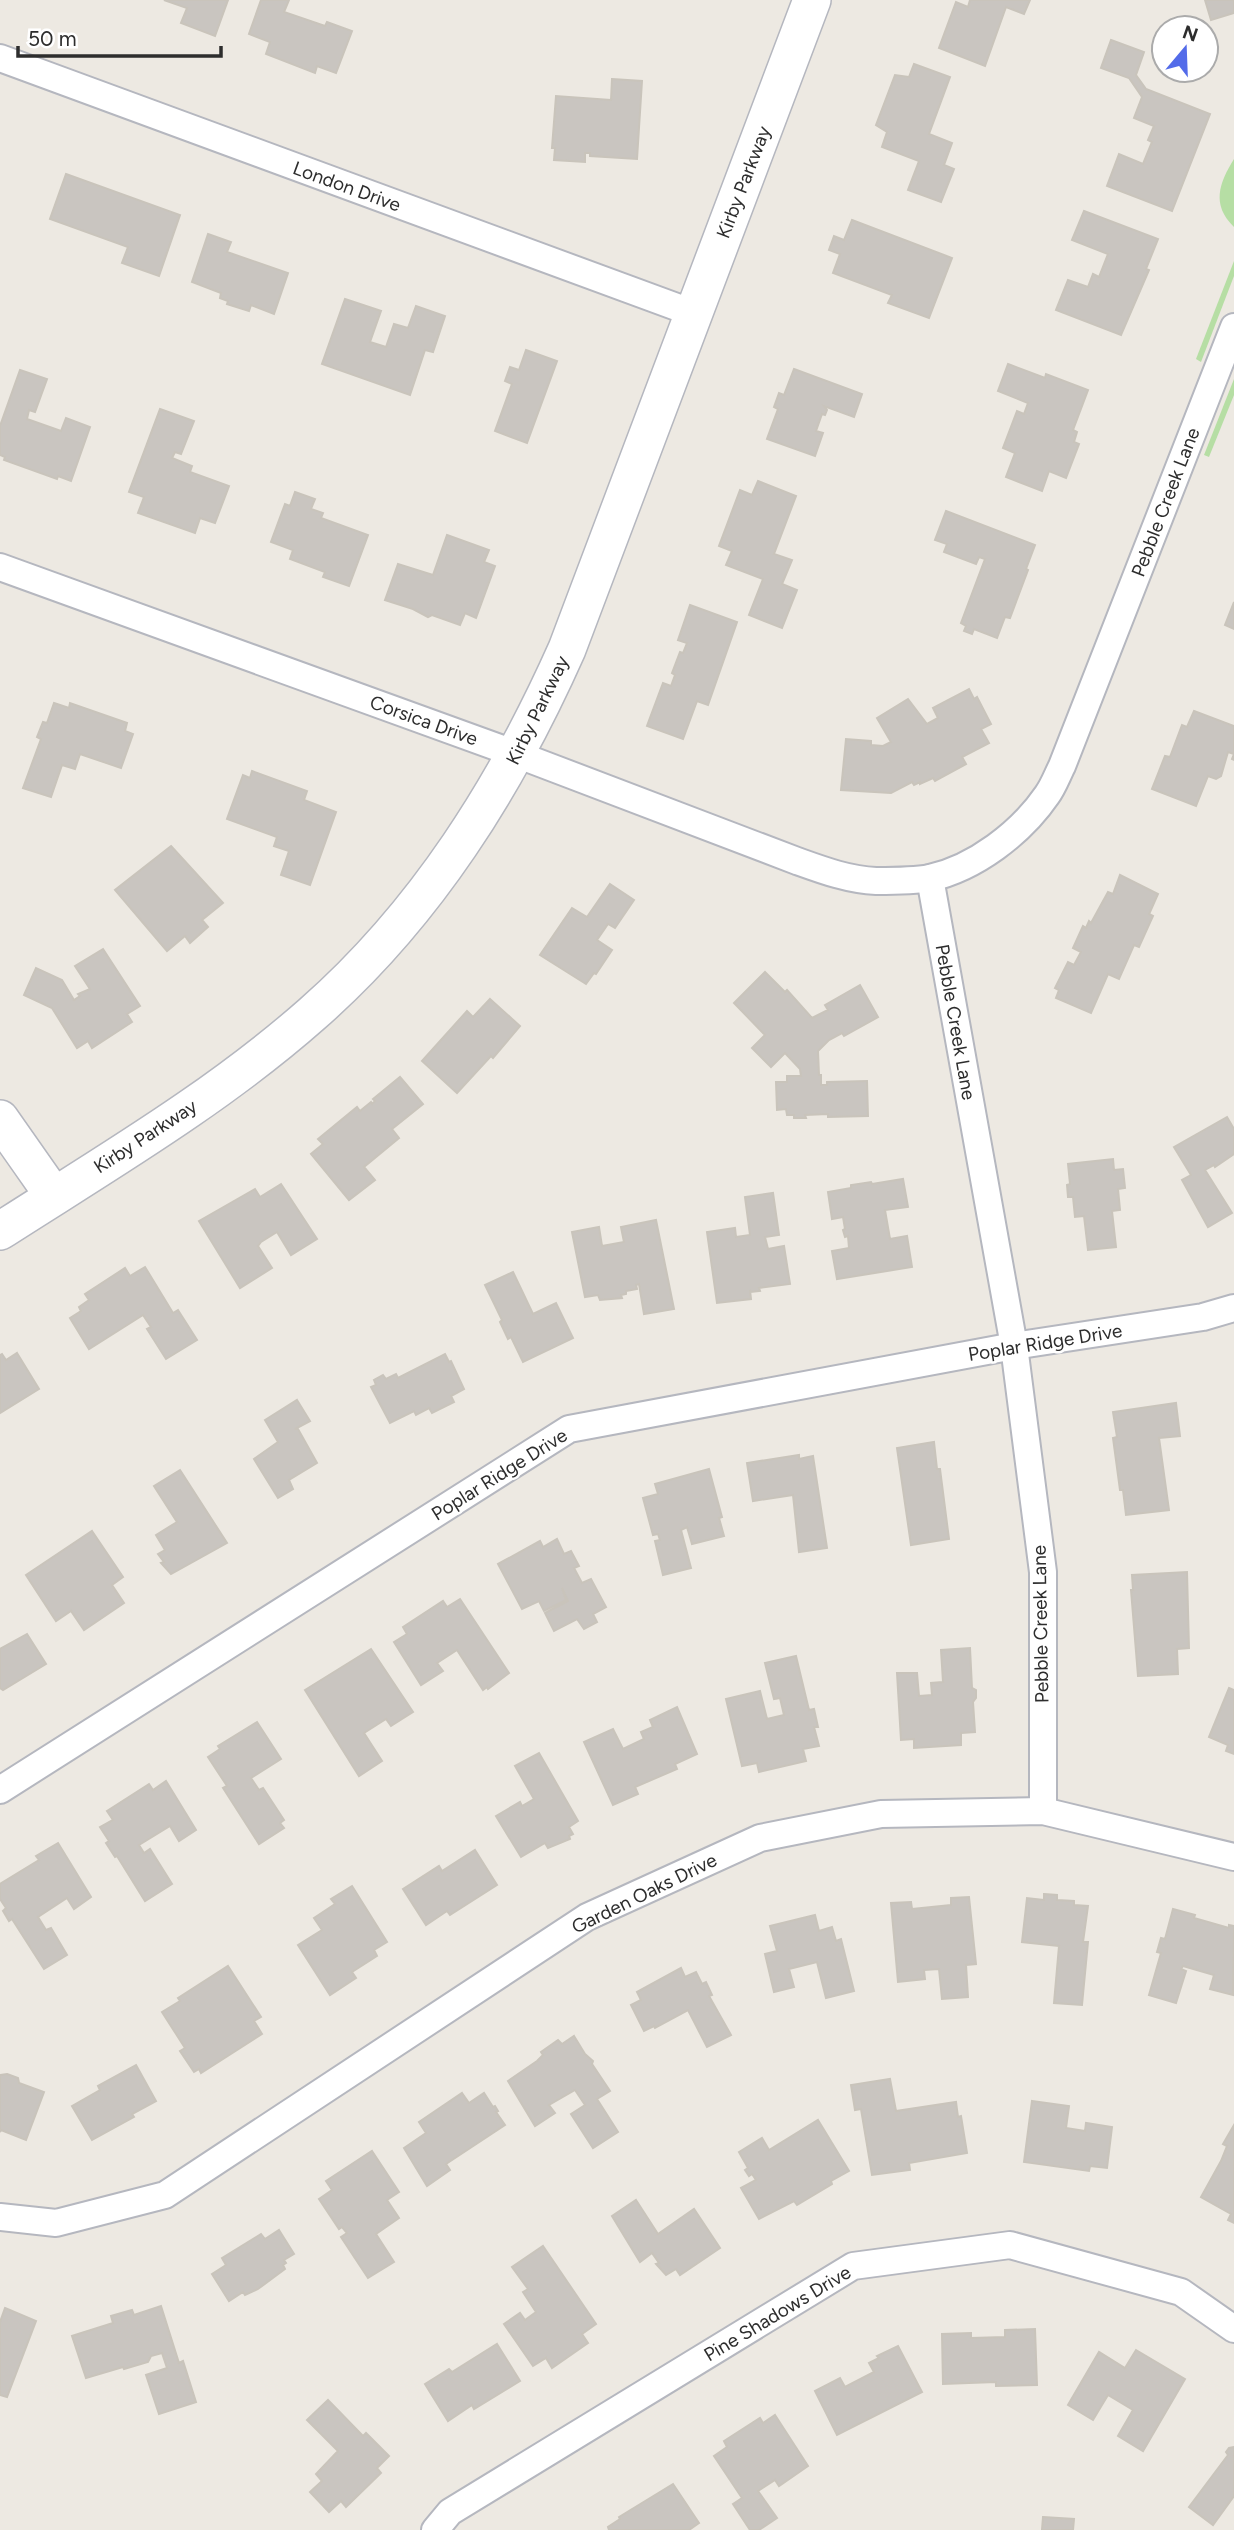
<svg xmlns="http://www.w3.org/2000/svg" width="1234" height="2530" font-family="Figtree,sans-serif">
<rect width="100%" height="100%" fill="#ede9e2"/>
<g fill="#b6dea4">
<path d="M1234 159V227C1211 205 1219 183 1234 159Z"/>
<polygon points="1234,261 1234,276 1201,362 1196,359"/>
<polygon points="1234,379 1234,395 1209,457 1204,455"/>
</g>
<g fill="#c9c5c0" stroke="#c9c4bb" stroke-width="2">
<polygon points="164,0 228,0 215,36 181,23 187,8"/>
<polygon points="261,0 289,0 284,12 325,26 327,22 352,31 336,73 317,66 315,73 266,54 270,42 249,34"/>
<polygon points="970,0 1030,0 1024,14 1006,7 985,66 939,48 956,2 968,7"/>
<polygon points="1205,0 1234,0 1234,13 1211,20"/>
<polygon points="1111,40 1144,52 1136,75 1146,89 1210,114 1172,211 1107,186 1119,154 1143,164 1152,142 1148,140 1154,126 1134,118 1142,97 1129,78 1101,68"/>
<polygon points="914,64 950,77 929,134 952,143 944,165 954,169 941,202 908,190 919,161 882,147 887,132 876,125 895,75 909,77"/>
<polygon points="612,79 642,81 637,159 590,156 590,153 585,153 585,162 554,160 555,148 552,148 556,96 611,100"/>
<polygon points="66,174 180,215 159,276 122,263 128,247 50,219"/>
<polygon points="1084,211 1158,239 1146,269 1149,270 1121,335 1056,310 1068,280 1088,287 1093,274 1099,277 1108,254 1072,240"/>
<polygon points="852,220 952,258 929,318 888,303 892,295 833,273 840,254 829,250 834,236 844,240"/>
<polygon points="208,234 231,242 227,252 288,273 274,314 251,305 249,311 227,304 228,301 220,298 221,293 192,282"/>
<polygon points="345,299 381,311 370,342 386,347 394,324 408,328 416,306 445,316 433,352 425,350 410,395 322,364"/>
<polygon points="526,350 557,361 527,443 495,431 512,384 505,381 510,367 519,370"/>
<polygon points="1008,364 1045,378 1046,374 1088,390 1073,430 1077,432 1074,442 1079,444 1066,478 1049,471 1042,491 1006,477 1015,453 1003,448 1017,411 1024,414 1028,403 998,391"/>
<polygon points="794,369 862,394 854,417 824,406 827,410 825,415 822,414 816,431 823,433 815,456 767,439 778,409 774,407 779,393 784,395"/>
<polygon points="20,370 47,379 35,412 29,410 27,419 61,431 66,418 90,427 71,481 58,476 57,479 4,460 5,457 0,455 0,426"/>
<polygon points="160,409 194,421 181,454 175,452 172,458 192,466 190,472 229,486 215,523 200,518 195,533 138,513 144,497 129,492"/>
<polygon points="758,481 796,496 774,554 792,560 782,584 797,590 782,628 749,615 763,579 726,565 732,551 719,546 740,490 752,495"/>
<polygon points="295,492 315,499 311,509 323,513 321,518 368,535 349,586 323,577 325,572 290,559 293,550 271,542 285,504 290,506"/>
<polygon points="946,511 1035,545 1026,569 1028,570 1010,618 1005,617 997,638 974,629 972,634 964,631 966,626 961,623 985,559 979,557 976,564 944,552 947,544 935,540"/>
<polygon points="447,535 489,550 484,562 495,566 476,618 465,613 460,625 432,615 428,617 413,609 385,600 398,564 433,575"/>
<polygon points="1234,602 1234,629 1225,625"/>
<polygon points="690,605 737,622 708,705 697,701 683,739 647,726 663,683 671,686 675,675 672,673 680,652 683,653 687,643 678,640"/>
<polygon points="969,689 974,699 977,697 991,724 981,729 989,743 962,757 966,764 935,781 933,778 920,784 920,782 914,785 912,782 891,793 841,790 846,739 871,741 871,745 883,746 891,742 877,718 908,699 927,724 938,718 933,708"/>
<polygon points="54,703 69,708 70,703 127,723 125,731 133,734 121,768 80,754 75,769 62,765 51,797 23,788 41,739 37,737 43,722 47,723"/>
<polygon points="1194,711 1234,726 1234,760 1232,759 1234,754 1228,752 1221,776 1216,779 1208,776 1196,806 1152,789 1165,756 1170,757 1182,725 1187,727"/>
<polygon points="252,771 307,791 304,800 336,812 310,885 281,875 289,851 274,846 277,837 227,819 243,775 250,778"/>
<polygon points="171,846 223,903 202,920 208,927 190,943 185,936 167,951 115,890"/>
<polygon points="1120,875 1158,894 1150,912 1149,914 1153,916 1139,947 1134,945 1119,979 1108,974 1091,1013 1056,998 1059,990 1055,988 1068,962 1074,965 1081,952 1073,948 1083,926 1086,928 1089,921 1091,923 1108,892 1113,894"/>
<polygon points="610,884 634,900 615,928 608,924 597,940 612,950 596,974 594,973 586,984 540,955 572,908 587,917"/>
<polygon points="103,949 140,1006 127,1014 132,1022 92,1048 88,1041 77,1048 52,1008 24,995 36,968 62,980 74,1000 80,996 78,994 90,989 75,966"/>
<polygon points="765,972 785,992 787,990 812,1018 828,1010 825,1005 860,985 878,1017 844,1036 842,1033 829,1040 818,1051 819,1075 821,1075 821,1085 827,1085 827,1082 867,1081 868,1116 828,1117 828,1114 805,1115 806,1118 794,1118 794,1115 787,1115 786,1109 777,1110 776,1082 787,1082 787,1076 801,1076 800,1069 785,1053 771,1067 752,1048 765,1035 734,1003"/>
<polygon points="490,999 520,1026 493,1058 491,1056 457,1093 422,1061 467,1011 473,1017"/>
<polygon points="400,1077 423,1104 392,1129 399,1138 364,1167 375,1180 349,1200 311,1154 323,1144 318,1139 357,1107 360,1111 371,1102 372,1104 375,1101 373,1099"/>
<polygon points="1227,1117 1234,1129 1234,1154 1215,1167 1214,1165 1205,1170 1232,1213 1208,1227 1182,1180 1191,1175 1174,1147"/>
<polygon points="1113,1159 1114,1170 1123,1169 1125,1188 1118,1189 1120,1210 1112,1211 1116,1247 1088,1250 1084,1216 1075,1217 1073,1197 1068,1197 1067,1185 1070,1184 1068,1164"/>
<polygon points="903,1179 908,1207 885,1210 890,1239 907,1236 912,1267 837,1279 832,1251 849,1248 848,1236 845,1237 843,1230 845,1229 843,1217 832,1219 828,1192 851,1188 851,1185 871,1182 872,1184"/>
<polygon points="281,1184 317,1239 291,1255 277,1232 261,1242 258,1246 272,1268 240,1288 199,1221 255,1189 260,1197"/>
<polygon points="773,1193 779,1235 765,1237 768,1249 784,1246 790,1284 759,1288 760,1291 751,1292 750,1290 751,1299 717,1303 707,1232 735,1228 736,1237 750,1235 745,1197"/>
<polygon points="656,1220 674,1309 644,1314 639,1284 636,1285 637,1289 626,1291 626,1294 621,1295 622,1298 600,1300 598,1295 585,1297 572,1232 599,1227 602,1246 624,1242 621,1227"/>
<polygon points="145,1267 173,1313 178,1310 197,1340 166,1359 147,1329 151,1327 143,1315 89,1349 70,1318 81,1311 79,1307 89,1300 85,1294 125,1268 130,1276"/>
<polygon points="513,1272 533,1314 556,1303 573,1338 523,1362 511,1337 508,1339 500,1322 502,1320 485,1285"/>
<polygon points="17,1353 39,1389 0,1413 0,1355 2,1354 6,1360"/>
<polygon points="445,1354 449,1362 451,1361 464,1389 451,1396 454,1402 432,1413 429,1408 416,1415 414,1411 390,1423 371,1387 376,1385 374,1380 383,1375 386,1379 396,1374 398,1378"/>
<polygon points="297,1400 310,1421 295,1429 298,1429 317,1463 289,1480 293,1489 278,1498 254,1459 278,1442 265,1420"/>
<polygon points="1176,1403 1180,1436 1159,1438 1169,1510 1126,1515 1123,1490 1120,1490 1113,1438 1117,1437 1113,1412"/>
<polygon points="934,1442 937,1469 940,1469 949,1539 911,1545 897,1448"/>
<polygon points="799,1455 799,1459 813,1456 827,1548 799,1552 793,1495 753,1501 747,1463"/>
<polygon points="709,1469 722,1517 719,1518 724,1536 692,1544 687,1527 681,1530 691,1568 663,1575 655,1541 660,1540 658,1534 653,1535 643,1498 658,1494 655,1484"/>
<polygon points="180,1470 227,1543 171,1574 161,1563 164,1562 158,1554 165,1550 156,1535 177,1522 154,1486"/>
<polygon points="92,1531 123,1577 112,1585 124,1603 84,1630 71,1611 56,1621 26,1575"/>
<polygon points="557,1539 564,1554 571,1551 579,1566 574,1568 582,1583 591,1579 606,1607 593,1614 597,1622 584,1629 577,1619 554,1631 545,1613 568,1601 562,1588 566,1600 544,1611 539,1601 522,1609 498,1564 540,1541 543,1547"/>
<polygon points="1187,1572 1189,1648 1177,1649 1178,1674 1138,1676 1131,1590 1133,1590 1132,1575"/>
<polygon points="460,1599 509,1673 488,1689 487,1687 483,1690 457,1650 437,1663 443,1671 421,1685 394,1642 407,1634 403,1627 443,1601 447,1607"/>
<polygon points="27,1634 46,1664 3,1690 0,1688 0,1649"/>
<polygon points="970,1648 972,1688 976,1690 976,1698 973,1702 975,1732 961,1733 961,1745 914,1748 914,1739 901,1740 897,1673 917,1673 919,1696 932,1695 931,1683 943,1682 941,1650"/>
<polygon points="371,1649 413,1712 391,1726 386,1719 364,1733 382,1761 359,1776 305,1690"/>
<polygon points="796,1656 809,1710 814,1709 818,1727 814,1727 819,1746 803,1749 806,1761 759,1772 757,1763 742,1766 726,1699 760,1691 767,1719 784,1715 780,1698 774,1699 765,1663"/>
<polygon points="1229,1688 1234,1690 1234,1754 1226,1751 1228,1745 1209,1737"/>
<polygon points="677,1707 697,1754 675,1764 677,1769 635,1787 638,1794 613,1805 584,1742 613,1729 623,1749 644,1739 641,1732 653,1727 650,1720"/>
<polygon points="257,1722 281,1759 251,1778 259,1790 263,1788 284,1820 280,1823 284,1828 259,1844 223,1788 227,1786 208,1757 220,1749 218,1746"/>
<polygon points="539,1753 578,1821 569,1827 573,1834 569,1836 570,1839 548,1848 545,1843 521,1857 496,1816 520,1802 522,1806 534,1799 515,1766"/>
<polygon points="166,1781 196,1830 179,1841 170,1826 139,1845 144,1853 150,1849 172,1884 145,1901 117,1856 115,1857 106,1843 109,1841 100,1827 113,1820 107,1811 149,1784 153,1790"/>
<polygon points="58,1843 91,1897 74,1909 67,1898 38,1917 46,1930 51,1928 67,1955 44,1969 12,1919 9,1921 3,1911 6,1908 0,1899 0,1884 39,1860 36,1856"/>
<polygon points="475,1850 497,1885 450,1915 447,1911 426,1925 403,1889 439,1866 442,1871"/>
<polygon points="352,1886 387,1942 374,1950 377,1956 352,1972 356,1978 330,1995 298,1945 322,1930 314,1918 335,1904 331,1899"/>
<polygon points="1044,1894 1057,1895 1057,1900 1074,1901 1074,1905 1088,1906 1083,1942 1088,1942 1082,2005 1054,2003 1059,1946 1022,1942 1027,1898 1044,1900"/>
<polygon points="969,1897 976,1964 966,1965 968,1997 942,1999 939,1969 924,1970 925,1979 898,1982 891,1903 911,1902 912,1909 951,1905 951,1898"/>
<polygon points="1173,1909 1195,1915 1194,1918 1229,1928 1229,1925 1234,1926 1233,1995 1210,1989 1214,1975 1183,1966 1181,1969 1186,1971 1176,2003 1149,1995 1161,1953 1157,1952 1161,1938 1165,1939"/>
<polygon points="815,1915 819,1931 832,1927 836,1941 841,1939 854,1991 826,1998 817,1962 789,1969 794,1987 774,1992 765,1954 777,1951 770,1926"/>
<polygon points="228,1966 261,2017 254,2021 262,2034 201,2073 199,2069 194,2072 180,2051 185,2048 162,2012 180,2001 178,1998"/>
<polygon points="681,1968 685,1977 696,1972 702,1984 706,1982 712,1995 709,1996 731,2035 707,2047 688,2010 655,2028 654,2026 644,2031 631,2005 641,2000 637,1992"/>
<polygon points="574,2036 585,2054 593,2061 592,2064 610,2091 597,2099 618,2132 593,2148 571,2114 585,2105 575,2090 549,2105 555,2113 535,2126 508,2081 537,2061 543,2055 541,2052 558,2040 562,2044"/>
<polygon points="136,2065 156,2101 132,2114 134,2117 92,2140 72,2106 100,2090 98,2086"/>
<polygon points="7,2074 18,2078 19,2083 44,2092 26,2140 1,2130 0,2132 0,2075"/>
<polygon points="890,2079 896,2111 956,2102 958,2117 961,2116 967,2153 909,2163 910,2170 872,2175 861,2109 855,2110 851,2085"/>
<polygon points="462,2093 469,2103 484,2093 493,2107 495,2106 498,2111 496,2112 505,2125 446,2164 450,2170 427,2186 404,2148 426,2133 419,2122"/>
<polygon points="1032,2101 1069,2106 1066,2128 1085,2131 1086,2123 1112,2127 1107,2168 1090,2166 1089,2171 1024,2162"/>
<polygon points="818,2120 849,2171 831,2181 832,2184 797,2205 794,2201 759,2219 741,2188 756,2180 752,2174 749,2176 745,2170 748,2168 739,2152 762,2138 769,2150"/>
<polygon points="1234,2125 1234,2223 1228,2220 1231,2214 1201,2197 1221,2161 1227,2146 1223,2144"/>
<polygon points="372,2151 399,2192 387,2200 399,2218 376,2234 394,2262 368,2278 341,2237 347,2233 342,2227 339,2229 319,2199 332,2190 326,2181"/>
<polygon points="636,2200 658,2234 694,2209 720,2248 680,2275 676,2269 666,2275 656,2264 659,2263 652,2253 640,2262 612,2216"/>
<polygon points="279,2230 294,2254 284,2260 286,2263 283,2265 285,2269 258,2289 245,2295 243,2292 229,2301 212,2274 226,2265 222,2258 261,2234 265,2239"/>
<polygon points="543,2246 596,2324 582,2334 588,2343 552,2368 546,2358 533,2366 504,2324 520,2313 525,2320 536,2312 523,2292 528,2289 512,2267"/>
<polygon points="161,2306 179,2363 183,2361 196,2402 159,2414 146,2375 167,2368 162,2353 151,2356 148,2362 124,2369 123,2367 86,2378 72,2336 113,2323 111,2316 132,2310 134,2315"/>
<polygon points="5,2308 36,2321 7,2397 0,2395 0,2322"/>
<polygon points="1035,2329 1037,2385 996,2386 996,2382 943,2384 942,2334 971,2333 971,2338 1005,2337 1005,2330"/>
<polygon points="497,2344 520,2381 474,2409 472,2405 448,2421 425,2384 449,2369 452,2372"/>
<polygon points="898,2346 922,2392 837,2435 815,2391 840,2378 845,2387 874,2372 869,2363 879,2358 877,2356"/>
<polygon points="1136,2350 1185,2379 1143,2451 1118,2436 1133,2410 1108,2395 1093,2420 1068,2405 1099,2352 1125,2368"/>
<polygon points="328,2400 363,2436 366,2433 389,2456 377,2468 381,2473 346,2507 341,2501 329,2512 310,2492 322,2481 316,2474 338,2451 307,2420"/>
<polygon points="775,2415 808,2466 779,2486 775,2480 758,2491 777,2518 759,2530 750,2530 733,2504 742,2498 714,2456 727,2447 724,2441 760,2418 763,2423"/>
<polygon points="1234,2447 1234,2496 1213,2525 1189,2507 1228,2455 1226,2452 1229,2448"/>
<polygon points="673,2484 699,2523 689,2530 609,2530 608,2527 620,2519 619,2517"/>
<polygon points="1043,2517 1074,2519 1073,2530 1042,2530"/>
</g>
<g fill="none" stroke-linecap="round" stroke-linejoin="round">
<defs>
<g id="street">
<polyline points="0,58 693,313"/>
<path d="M0 567 516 754 797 861C822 870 849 880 876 881 892 881 914 881 930 878 975 868 1021 833 1047 795 1053 787 1057 776 1062 766L1234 327"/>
<polyline points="930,878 1014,1346 1043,1572 1043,1811"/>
<polyline points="0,1790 569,1429 1014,1346 1203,1317 1234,1308"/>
<polyline points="0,2217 56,2223 165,2195 587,1917 760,1838 881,1814 1043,1811 1234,1857"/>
<polyline points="435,2530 450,2512 853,2266 1010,2245 1181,2292 1234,2329"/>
</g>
<g id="secondary">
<polyline points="0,1119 54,1196"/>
<path d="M0 1231C106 1163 217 1098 312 1014 426 914 506 786 567 649L812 0"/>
</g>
</defs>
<use href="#street" stroke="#b5b7bf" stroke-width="30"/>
<use href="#secondary" stroke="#b5b7bf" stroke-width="40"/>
<use href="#street" stroke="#fff" stroke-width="26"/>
<use href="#secondary" stroke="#fff" stroke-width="37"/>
</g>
<g text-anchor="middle" stroke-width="5" stroke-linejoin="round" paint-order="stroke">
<g font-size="19" fill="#2d2d2d" stroke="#fff">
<text transform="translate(743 182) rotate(-69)" y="7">Kirby Parkway</text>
<text transform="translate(347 186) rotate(20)" y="7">London Drive</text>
<text transform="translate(1165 502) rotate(-69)" y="7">Pebble Creek Lane</text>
<text transform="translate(537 710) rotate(-64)" y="7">Kirby Parkway</text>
<text transform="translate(424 720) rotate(20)" y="7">Corsica Drive</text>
<text transform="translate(956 1022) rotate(80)" y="7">Pebble Creek Lane</text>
<text transform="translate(145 1136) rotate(-33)" y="7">Kirby Parkway</text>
<text transform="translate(1045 1342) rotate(-9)" y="7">Poplar Ridge Drive</text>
<text transform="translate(499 1474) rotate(-32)" y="7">Poplar Ridge Drive</text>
<text transform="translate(1040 1624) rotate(-91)" y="7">Pebble Creek Lane</text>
<text transform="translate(644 1893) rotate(-26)" y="7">Garden Oaks Drive</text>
<text transform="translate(777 2313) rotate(-31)" y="7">Pine Shadows Drive</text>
</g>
</g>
<g transform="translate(1185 49) rotate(19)"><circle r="33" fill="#ffffff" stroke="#ababab" stroke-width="2"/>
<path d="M0-5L12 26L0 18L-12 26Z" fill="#536be9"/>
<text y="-10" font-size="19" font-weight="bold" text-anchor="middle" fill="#2d2d2d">N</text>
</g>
<path d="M18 46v10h203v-10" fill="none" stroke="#2d2d2d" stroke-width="3.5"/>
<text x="28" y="46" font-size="21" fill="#2d2d2d" stroke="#ffffff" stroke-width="5" paint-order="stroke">50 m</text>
</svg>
